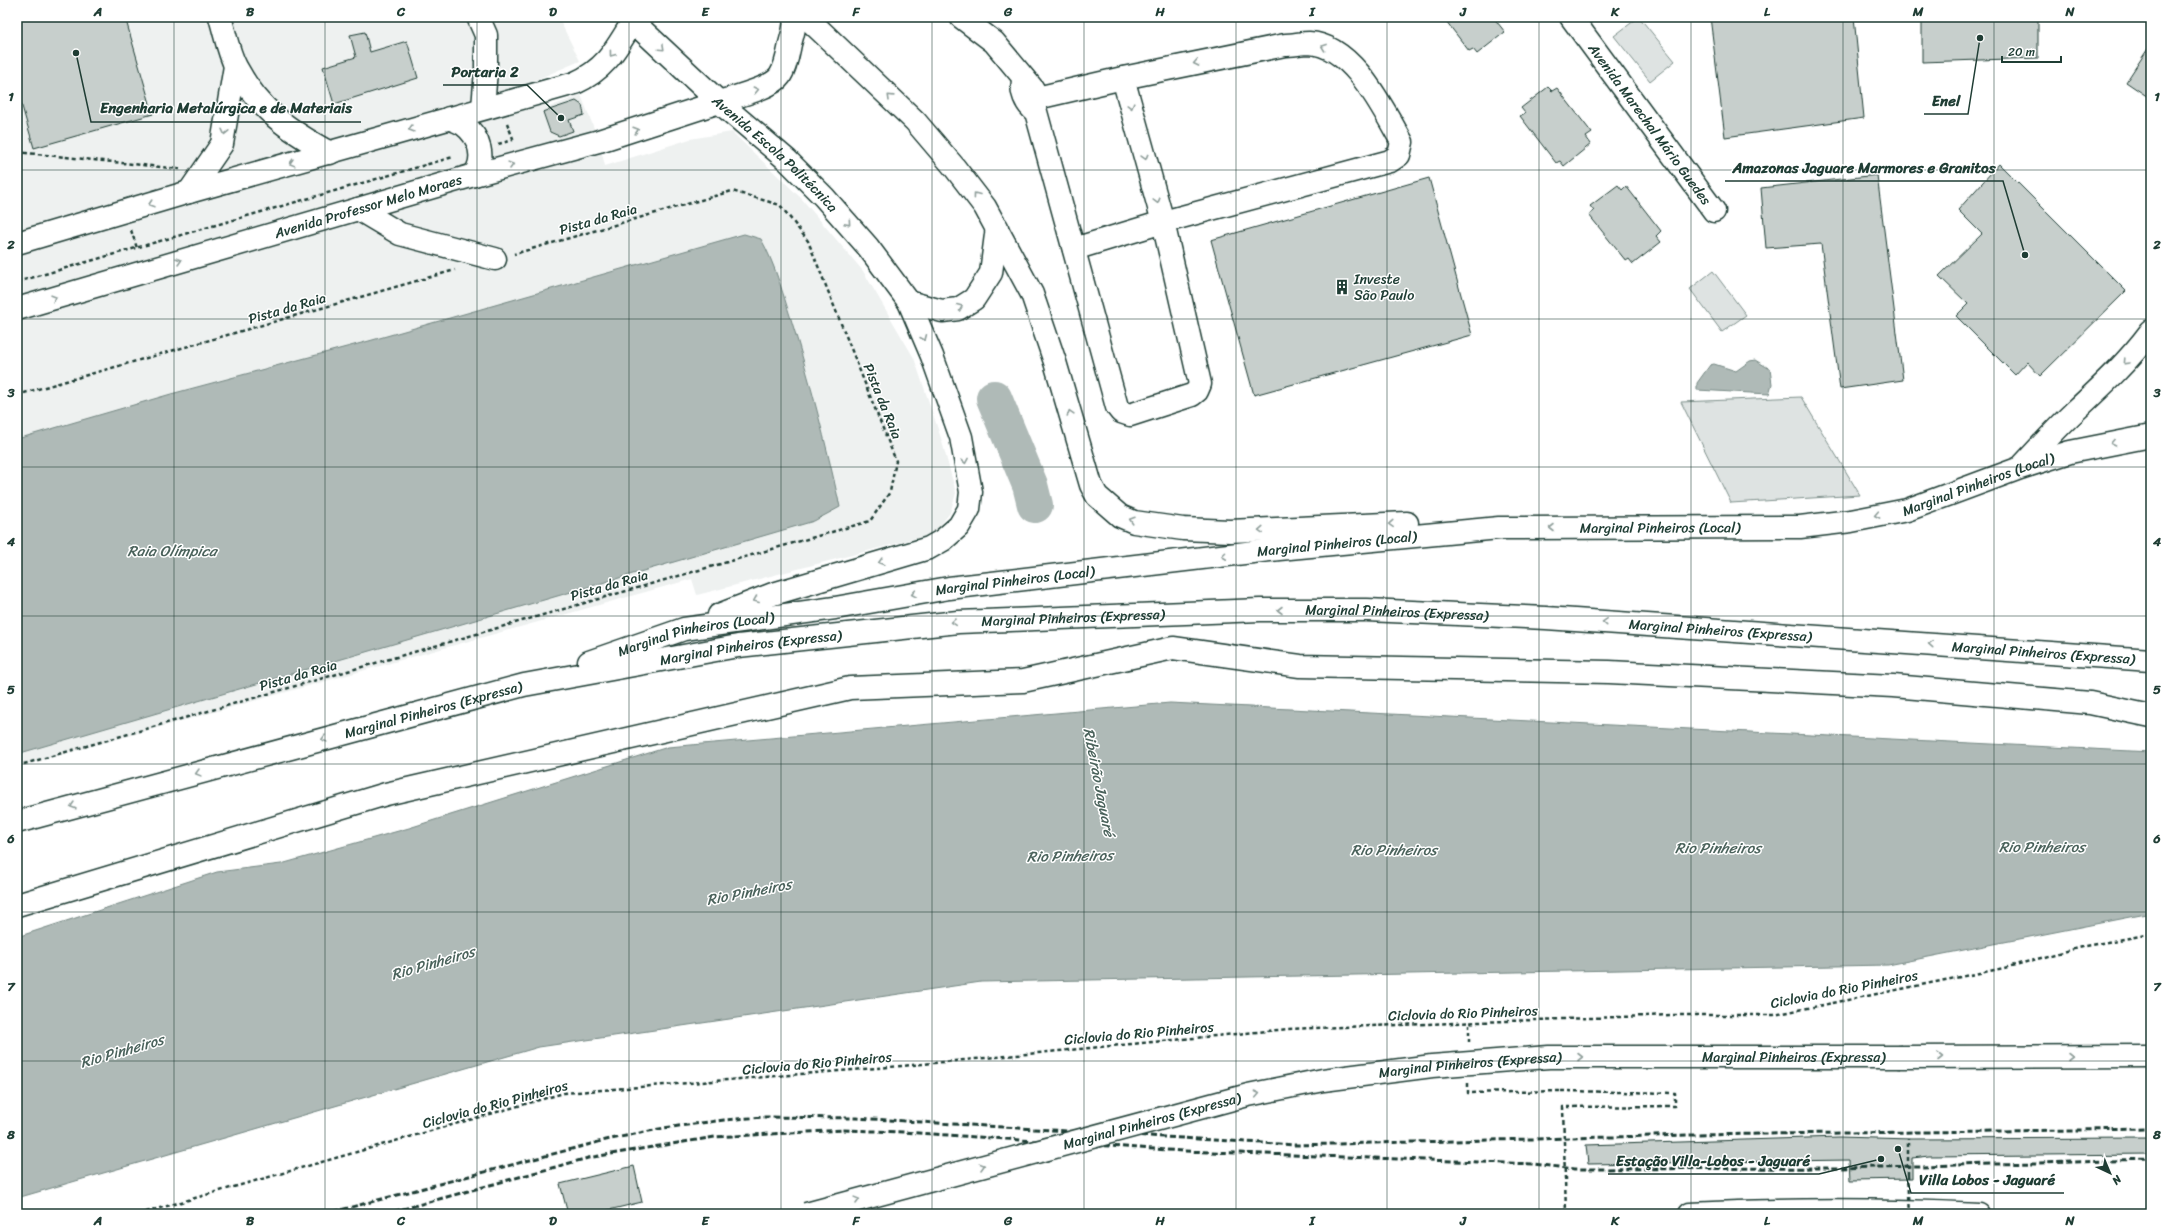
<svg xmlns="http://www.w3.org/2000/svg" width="2168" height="1231" font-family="Sriracha,sans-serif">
<rect width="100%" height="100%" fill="#fff"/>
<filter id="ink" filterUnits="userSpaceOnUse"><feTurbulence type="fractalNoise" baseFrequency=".025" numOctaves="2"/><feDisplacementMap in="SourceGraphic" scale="8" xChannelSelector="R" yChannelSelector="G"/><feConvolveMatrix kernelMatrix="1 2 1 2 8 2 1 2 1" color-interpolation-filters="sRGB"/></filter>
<g filter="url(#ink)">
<polygon fill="#eef1f0" points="17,17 558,17 580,61 540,78 549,107 581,95 599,141 605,166 690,139 732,132 801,198 863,271 914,358 941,438 956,493 950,513 933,534 697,595 692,579 17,767"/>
<g fill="#dee3e2" stroke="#7e908b">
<polygon points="1639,17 1675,61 1650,81 1614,36"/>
<polygon points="1713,271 1746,315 1722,332 1690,289"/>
<polygon points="1801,397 1860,495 1731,503 1681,402"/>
</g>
<g fill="#afbab7" stroke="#758883">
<path d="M744 234 761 239C775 264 782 291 791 319 810 380 826 443 840 507L814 521 17 754V439L171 394 369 341Z"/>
<polygon points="1755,360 1770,369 1772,384 1769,394 1697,390 1697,383 1710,365 1714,364 1736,371 1750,361"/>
<polygon points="1170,703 2151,752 2151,913 1888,965 981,982 539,1047 17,1198 17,937 217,872 281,864 409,828 668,747"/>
</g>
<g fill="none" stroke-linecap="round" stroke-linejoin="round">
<polyline stroke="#afbab7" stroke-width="36" points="994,398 1030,485 1035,505"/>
</g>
<g fill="#c7cfcc" stroke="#1f3d34">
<polygon points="17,17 125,17 153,114 34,148 17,89"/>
<polygon points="1443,17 1493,17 1505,32 1477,54 1473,49 1469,51"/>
<polygon points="1710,17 1854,17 1864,118 1725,137"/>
<polygon points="1922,17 2038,17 2038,58 1922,62"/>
<polygon points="365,32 370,52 407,41 418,78 334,104 323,67 356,57 350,35"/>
<polygon points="2151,44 2151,99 2126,82"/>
<polygon points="1548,87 1552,91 1557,88 1592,133 1586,137 1591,144 1564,166 1560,161 1556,163 1520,116 1525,113 1521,108"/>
<polygon points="576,101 582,105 584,115 569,120 573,131 559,136 550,132 543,112"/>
<polygon points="1999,164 2126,291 2040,376 2027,362 2015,375 1956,316 1968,304 1939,276 1982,234 1958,210"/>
<polygon points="1877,175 1903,380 1840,389 1821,244 1766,248 1761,188"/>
<polygon points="1429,178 1472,335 1254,395 1211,240"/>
<polygon points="1618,185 1622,190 1626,186 1661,231 1656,236 1661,242 1633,264 1629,259 1626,261 1589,215 1594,211 1590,206"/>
<polygon points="1839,1137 1911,1139 2151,1138 2151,1154 1930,1156 1912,1158 1912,1179 1850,1180 1849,1160 1588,1164 1586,1145"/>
<polygon points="634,1166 642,1202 592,1214 568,1214 560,1184"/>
</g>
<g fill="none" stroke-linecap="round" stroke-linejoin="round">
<defs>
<g id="minor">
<path d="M220 17C225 33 228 52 236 67 259 110 288 130 330 153"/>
<polyline points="478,17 486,35 486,70 483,108"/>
<polyline points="961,17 994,42 1033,89"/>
<path id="s1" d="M1571 17 1714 211"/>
<path d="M1024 79C1019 90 1026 105 1036 112L1117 407 1121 412 1130 415 1192 395 1197 391 1200 384 1163 222 1123 78"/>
<path d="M1037 98 1123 78 1285 45C1293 45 1301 43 1309 43 1353 45 1383 109 1402 142L1399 155 1390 161 1163 222 1074 249"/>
<path d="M449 118C453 120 460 122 464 125 480 137 486 159 474 175"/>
<polyline points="189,192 222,144 235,66"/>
<polyline points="358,209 400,234 495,259"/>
<path d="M17 243 189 192 575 83C606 69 616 49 633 21"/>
<path id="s2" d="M17 309 474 175 599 141 719 102"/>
<polyline points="17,905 386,794 850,688 1023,681 1173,648 1300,666 1609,672 1893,686 2090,703 2151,716"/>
</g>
<g id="highway">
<path id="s3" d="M628 17 719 102 787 160 824 197 868 247 909 302 932 356 961 437 971 492 969 509 959 526 943 540 929 548 773 594 719 615"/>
<polyline points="806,17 915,121 955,168 985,207 1032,294 1055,362 1091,485 1097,496 1120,516 1134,522 1183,529 1230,531 1407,523"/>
<path d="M719 102C734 97 772 88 780 76 786 67 788 54 790 44 792 36 796 25 794 17"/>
<polyline points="909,302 942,311 958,309 974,299 991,273 997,227"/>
<path d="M2022 466C2039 448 2055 430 2073 413 2101 387 2128 362 2151 331"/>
<path id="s4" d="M589 662 684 629 835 608 949 588 1279 549 1499 528 1800 527 1851 521 1907 510 2020 468 2070 452 2151 436"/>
<path id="s5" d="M17 822 524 685 738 646 958 622 1260 610H1367L1546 618 2151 660"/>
<polyline points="1901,1057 2151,1056"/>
<path d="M1690 1214C1786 1209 1883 1209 1979 1214"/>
</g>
</defs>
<use href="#minor" stroke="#1f3d34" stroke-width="25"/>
<use href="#highway" stroke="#1f3d34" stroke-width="25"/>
<g stroke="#1f3d34" stroke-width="2.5" stroke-dasharray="4 3" stroke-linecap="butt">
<polyline points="507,123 514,141"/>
<polyline points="498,144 513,140"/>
<polyline points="17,152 180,169"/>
<polyline points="131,230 137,248"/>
<polyline points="17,282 453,157"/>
<polyline points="17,395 455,270"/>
<polyline points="17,766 870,521 890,492 896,461 808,241 780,205 732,191 514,254"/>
<polyline points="1469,1042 1469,1022"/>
<polyline points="1468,1083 1468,1093 1561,1091"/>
<polyline points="1908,1175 1908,1139"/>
<polyline points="139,1214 564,1093 902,1066 1288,1029 1673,1015 1774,1015 2004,968 2085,946 2151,934"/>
</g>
<use href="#minor" stroke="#fff" stroke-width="22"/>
<use href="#highway" stroke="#fff" stroke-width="22"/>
<g stroke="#1f3d34" stroke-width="3" stroke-dasharray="6 3" stroke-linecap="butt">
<polyline points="325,1214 606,1140 664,1128 724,1120 763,1117 856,1118 1295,1145 1690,1135 2151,1129"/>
<polyline points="385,1214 588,1158 653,1147 715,1137 789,1133 844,1130 903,1132 1183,1151 1534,1164 1575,1169 1840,1168 2151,1160"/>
</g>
<defs>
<g id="highway-bridge">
<path id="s6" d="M806 1214 1248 1095 1323 1080 1432 1066 1549 1057H1901"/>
</g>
</defs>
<use href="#highway-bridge" stroke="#1f3d34" stroke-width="25" stroke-linecap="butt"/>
<g stroke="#1f3d34" stroke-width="2.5" stroke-dasharray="4 3" stroke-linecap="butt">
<polyline points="1561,1091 1675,1093 1675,1106 1563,1107 1566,1214"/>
<polyline points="1908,1175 1910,1214"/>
</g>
<use href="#highway-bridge" stroke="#fff" stroke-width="22"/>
</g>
<defs><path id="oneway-chevron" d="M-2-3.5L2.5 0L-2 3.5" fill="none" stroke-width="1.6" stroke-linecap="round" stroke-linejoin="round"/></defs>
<g stroke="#8f9e9a">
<use href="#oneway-chevron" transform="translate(1324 47) rotate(-160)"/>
<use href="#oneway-chevron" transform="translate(662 48) rotate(43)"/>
<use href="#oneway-chevron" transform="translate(612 54) rotate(127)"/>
<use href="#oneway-chevron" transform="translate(1196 63) rotate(169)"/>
<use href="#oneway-chevron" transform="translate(756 90) rotate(-13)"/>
<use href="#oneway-chevron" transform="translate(890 97) rotate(-136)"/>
<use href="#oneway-chevron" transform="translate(1131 106) rotate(75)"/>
<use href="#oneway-chevron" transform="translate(411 129) rotate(164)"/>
<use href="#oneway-chevron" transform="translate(636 130) rotate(-17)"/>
<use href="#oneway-chevron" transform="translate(225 132) rotate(103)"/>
<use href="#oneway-chevron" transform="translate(1145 157) rotate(74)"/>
<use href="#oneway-chevron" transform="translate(292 163) rotate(165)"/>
<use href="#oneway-chevron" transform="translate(511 165) rotate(-15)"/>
<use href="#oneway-chevron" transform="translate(976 195) rotate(-127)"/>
<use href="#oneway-chevron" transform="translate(1157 201) rotate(75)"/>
<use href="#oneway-chevron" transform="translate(151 204) rotate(162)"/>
<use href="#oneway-chevron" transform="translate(848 223) rotate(49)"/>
<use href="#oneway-chevron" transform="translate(179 261) rotate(-16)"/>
<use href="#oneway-chevron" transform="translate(54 298) rotate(-16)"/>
<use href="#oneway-chevron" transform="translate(960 307) rotate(-22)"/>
<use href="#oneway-chevron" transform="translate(924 338) rotate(67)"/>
<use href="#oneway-chevron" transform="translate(2126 362) rotate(133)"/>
<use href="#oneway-chevron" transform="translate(1070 413) rotate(-107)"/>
<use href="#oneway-chevron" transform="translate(2113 443) rotate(168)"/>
<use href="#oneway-chevron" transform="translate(965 461) rotate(80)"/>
<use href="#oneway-chevron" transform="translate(1877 515) rotate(169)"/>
<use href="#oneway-chevron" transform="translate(1132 520) rotate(-162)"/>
<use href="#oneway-chevron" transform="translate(1391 524) rotate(177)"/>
<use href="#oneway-chevron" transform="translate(1552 528) rotate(180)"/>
<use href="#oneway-chevron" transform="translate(1261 530) rotate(177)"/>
<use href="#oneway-chevron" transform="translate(1224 556) rotate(173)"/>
<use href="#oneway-chevron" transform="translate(881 562) rotate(164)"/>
<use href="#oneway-chevron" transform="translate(914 594) rotate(170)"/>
<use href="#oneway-chevron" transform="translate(756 600) rotate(158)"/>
<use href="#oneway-chevron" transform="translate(1280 610) rotate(-180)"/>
<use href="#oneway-chevron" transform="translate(954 622) rotate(175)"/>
<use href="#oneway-chevron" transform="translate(1605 622) rotate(-176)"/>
<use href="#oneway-chevron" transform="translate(1931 644) rotate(-176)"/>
<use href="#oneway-chevron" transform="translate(324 739) rotate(165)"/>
<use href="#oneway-chevron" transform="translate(198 773) rotate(165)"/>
<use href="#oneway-chevron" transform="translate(73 806) rotate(164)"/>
<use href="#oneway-chevron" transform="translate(2070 1056)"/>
<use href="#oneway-chevron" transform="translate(1580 1057)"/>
<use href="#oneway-chevron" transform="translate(1940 1057)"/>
<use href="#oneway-chevron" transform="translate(1257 1094) rotate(-12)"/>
<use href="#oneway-chevron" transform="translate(982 1166) rotate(-15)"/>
<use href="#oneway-chevron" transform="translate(857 1200) rotate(-15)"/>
</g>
</g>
<path fill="none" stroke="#1f3d34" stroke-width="1" stroke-opacity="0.55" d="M174 17V1214M325 17V1214M477 17V1214M629 17V1214M781 17V1214M932 17V1214M1084 17V1214M1236 17V1214M1387 17V1214M1539 17V1214M1691 17V1214M1843 17V1214M1994 17V1214M17 170H2151M17 319H2151M17 467H2151M17 616H2151M17 764H2151M17 912H2151M17 1061H2151"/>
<defs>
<symbol id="building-bare" viewBox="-9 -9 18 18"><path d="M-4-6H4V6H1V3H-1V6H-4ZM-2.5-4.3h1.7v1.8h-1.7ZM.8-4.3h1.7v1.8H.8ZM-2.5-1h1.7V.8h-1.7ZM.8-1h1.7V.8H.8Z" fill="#1f3d34" stroke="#fff" stroke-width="2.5" paint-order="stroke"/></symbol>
</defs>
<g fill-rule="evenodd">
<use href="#building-bare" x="1331" y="276" width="22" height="22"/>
</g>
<g text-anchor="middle" stroke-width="3" stroke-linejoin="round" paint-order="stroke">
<g font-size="14" fill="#1f3d34" stroke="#fff">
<text dy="5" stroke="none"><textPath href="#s1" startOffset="133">Avenida Marechal Mário Guedes</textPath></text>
<text dy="5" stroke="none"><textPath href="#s3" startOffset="201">Avenida Escola Politécnica</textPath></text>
<text dy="5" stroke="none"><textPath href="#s2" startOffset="366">Avenida Professor Melo Moraes</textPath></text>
<text transform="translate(598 219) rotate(-16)" y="5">Pista da Raia</text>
<text transform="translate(287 308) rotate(-16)" y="5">Pista da Raia</text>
<text transform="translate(883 401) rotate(68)" y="5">Pista da Raia</text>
<text dy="5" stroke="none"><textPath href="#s4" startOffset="1407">Marginal Pinheiros (Local)</textPath></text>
<text dy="5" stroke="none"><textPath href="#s4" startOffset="1083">Marginal Pinheiros (Local)</textPath></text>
<text dy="5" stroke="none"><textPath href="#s4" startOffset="759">Marginal Pinheiros (Local)</textPath></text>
<text dy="5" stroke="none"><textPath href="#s4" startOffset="435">Marginal Pinheiros (Local)</textPath></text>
<text transform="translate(609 585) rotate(-16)" y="5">Pista da Raia</text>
<text dy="5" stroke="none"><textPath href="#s5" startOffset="1403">Marginal Pinheiros (Expressa)</textPath></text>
<text dy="5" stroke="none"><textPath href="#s5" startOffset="1079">Marginal Pinheiros (Expressa)</textPath></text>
<text dy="5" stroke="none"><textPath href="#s5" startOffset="1727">Marginal Pinheiros (Expressa)</textPath></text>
<text dy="5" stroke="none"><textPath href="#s4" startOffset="111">Marginal Pinheiros (Local)</textPath></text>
<text dy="5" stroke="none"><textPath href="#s5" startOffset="755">Marginal Pinheiros (Expressa)</textPath></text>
<text dy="5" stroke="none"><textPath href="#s5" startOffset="2051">Marginal Pinheiros (Expressa)</textPath></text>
<text transform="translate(298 675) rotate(-16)" y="5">Pista da Raia</text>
<text dy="5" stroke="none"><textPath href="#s5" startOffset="431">Marginal Pinheiros (Expressa)</textPath></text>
<text transform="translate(1844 989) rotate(-11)" y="5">Ciclovia do Rio Pinheiros</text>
<text transform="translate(1463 1013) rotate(-2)" y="5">Ciclovia do Rio Pinheiros</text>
<text transform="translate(1139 1033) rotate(-5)" y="5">Ciclovia do Rio Pinheiros</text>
<text dy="5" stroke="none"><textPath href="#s6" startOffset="1006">Marginal Pinheiros (Expressa)</textPath></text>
<text transform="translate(817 1063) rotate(-5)" y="5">Ciclovia do Rio Pinheiros</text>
<text dy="5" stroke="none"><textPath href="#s6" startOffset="682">Marginal Pinheiros (Expressa)</textPath></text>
<text transform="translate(495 1104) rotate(-15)" y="5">Ciclovia do Rio Pinheiros</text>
<text dy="5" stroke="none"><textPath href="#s6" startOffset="358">Marginal Pinheiros (Expressa)</textPath></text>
</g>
<g font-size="14" fill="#1f3d34" stroke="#fff" text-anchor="start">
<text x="1354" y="284">Investe<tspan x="1354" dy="16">São Paulo</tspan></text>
</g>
<g font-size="15" font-style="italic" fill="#4a625b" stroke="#fff">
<text x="172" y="556">Raia Olímpica</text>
<text transform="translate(1099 782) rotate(79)" y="5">Ribeirão Jaguaré</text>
<text x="2042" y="852">Rio Pinheiros</text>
<text x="1718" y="853">Rio Pinheiros</text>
<text x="1394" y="855">Rio Pinheiros</text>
<text transform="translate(1070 856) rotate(-1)" y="5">Rio Pinheiros</text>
<text transform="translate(749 892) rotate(-11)" y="5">Rio Pinheiros</text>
<text transform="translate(433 963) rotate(-16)" y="5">Rio Pinheiros</text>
<text transform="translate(122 1051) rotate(-16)" y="5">Rio Pinheiros</text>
</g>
</g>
<path fill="none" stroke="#1f3d34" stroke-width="1.5" d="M561 118L527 85H443M1980 38L1968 114H1924M76 53L91 122H361M2025 255L2003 181H1725M1881 1159L1819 1174H1608M1898 1149L1911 1193H2064"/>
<g fill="#1f3d34" stroke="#fff" stroke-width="1.5">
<circle cx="561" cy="118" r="4"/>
<circle cx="1980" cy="38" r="4"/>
<circle cx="76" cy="53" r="4"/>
<circle cx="2025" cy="255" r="4"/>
<circle cx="1881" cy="1159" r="4"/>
<circle cx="1898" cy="1149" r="4"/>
</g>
<g font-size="15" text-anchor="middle" font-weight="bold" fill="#1f3d34" stroke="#fff" stroke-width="3" stroke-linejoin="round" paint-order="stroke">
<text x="485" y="77">Portaria 2</text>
<text x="1946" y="106">Enel</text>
<text x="226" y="113">Engenharia Metalúrgica e de Materiais</text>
<text x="1864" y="173">Amazonas Jaguare Marmores e Granitos</text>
<text x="1713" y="1166">Estação Villa-Lobos - Jaguaré</text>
<text x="1987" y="1185">Villa Lobos - Jaguaré</text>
</g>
<rect width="2168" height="1231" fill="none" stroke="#fff" stroke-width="44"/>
<g transform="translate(2110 1173) rotate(136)" stroke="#ffffff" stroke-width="3" paint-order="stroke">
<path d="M0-3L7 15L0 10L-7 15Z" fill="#1f3d34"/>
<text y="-6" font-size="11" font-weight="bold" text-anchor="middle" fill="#1f3d34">N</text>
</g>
<path d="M2002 56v6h59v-6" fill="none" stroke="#1f3d34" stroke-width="2"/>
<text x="2008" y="56" font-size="12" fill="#1f3d34" stroke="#ffffff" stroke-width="3" paint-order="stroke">20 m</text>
<rect x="22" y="22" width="2124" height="1187" fill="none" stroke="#1f3d34" stroke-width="1.5"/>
<g font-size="13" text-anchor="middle" font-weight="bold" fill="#1f3d34">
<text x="98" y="16">A</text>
<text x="250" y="16">B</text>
<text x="401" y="16">C</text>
<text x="553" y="16">D</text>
<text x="705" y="16">E</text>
<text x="856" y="16">F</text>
<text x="1008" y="16">G</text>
<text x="1160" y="16">H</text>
<text x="1312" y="16">I</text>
<text x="1463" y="16">J</text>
<text x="1615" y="16">K</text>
<text x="1767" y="16">L</text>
<text x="1918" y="16">M</text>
<text x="2070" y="16">N</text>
<text x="11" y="101">1</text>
<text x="2157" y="101">1</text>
<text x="11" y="249">2</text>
<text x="2157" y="249">2</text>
<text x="11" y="397">3</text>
<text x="2157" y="397">3</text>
<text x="11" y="546">4</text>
<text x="2157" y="546">4</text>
<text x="11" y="694">5</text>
<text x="2157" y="694">5</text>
<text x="11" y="843">6</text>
<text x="2157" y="843">6</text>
<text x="11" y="991">7</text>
<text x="2157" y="991">7</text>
<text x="11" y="1139">8</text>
<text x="2157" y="1139">8</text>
<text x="98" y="1225">A</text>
<text x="250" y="1225">B</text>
<text x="401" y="1225">C</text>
<text x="553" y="1225">D</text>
<text x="705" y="1225">E</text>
<text x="856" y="1225">F</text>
<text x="1008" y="1225">G</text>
<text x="1160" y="1225">H</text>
<text x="1312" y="1225">I</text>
<text x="1463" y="1225">J</text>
<text x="1615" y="1225">K</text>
<text x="1767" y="1225">L</text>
<text x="1918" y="1225">M</text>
<text x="2070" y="1225">N</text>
</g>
</svg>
